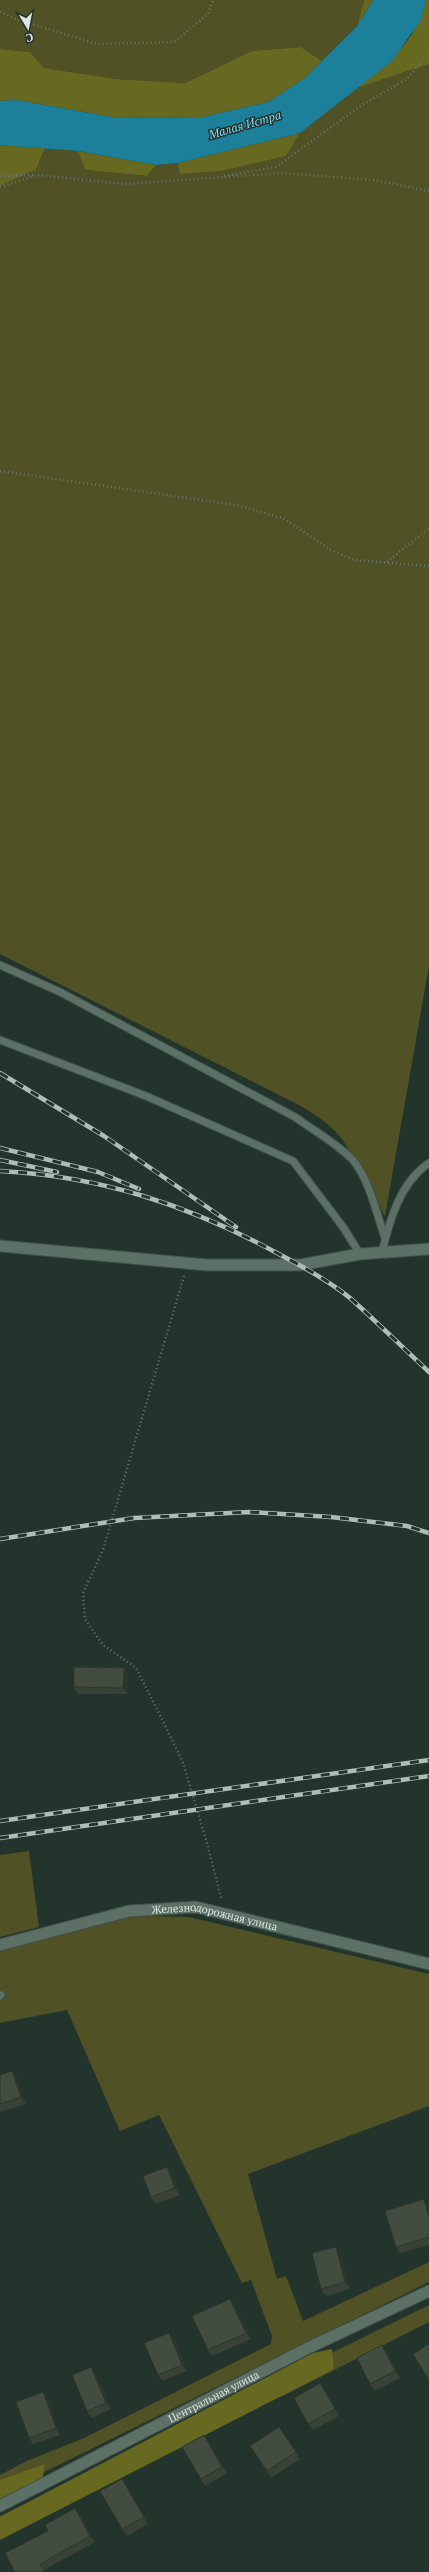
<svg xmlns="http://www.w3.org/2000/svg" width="429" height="2572" font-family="'PT Serif',serif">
<rect width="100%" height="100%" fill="#22342c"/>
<g fill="#505125">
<polygon points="0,0 364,0 357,26 322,61 301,47 252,51 185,83 117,79 44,68 30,52 0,49"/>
<path d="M429 64V966L385 1216 352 1160C346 1134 321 1118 299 1105L0 954V186L36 170 45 148 78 151 85 170 147 176 156 165 178 163 181 174 286 156 300 133 354 89Z"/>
<polygon points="29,1851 39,1927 0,1937 0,1855"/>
<polygon points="150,1916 189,1917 429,1974 429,2106 248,2174 277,2279 286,2276 303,2321 429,2262 429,2282 0,2494 0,2475 27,2461 84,2438 271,2344 272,2336 251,2280 242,2283 159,2115 120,2131 67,2010 0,2023 0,1951 124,1918"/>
<polygon points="429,2305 429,2322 285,2395 222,2422 0,2534 0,2516"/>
</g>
<g fill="#676920">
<polygon points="364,0 373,0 357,26"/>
<path d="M426 0H429V64L354 89C388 64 415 43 426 0Z"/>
<polygon points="301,47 322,61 305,78 268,102 203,117 118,118 16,100 0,101 0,49 30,52 44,68 117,79 185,83 252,51"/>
<polygon points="300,133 286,156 220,171 180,174 178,163"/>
<polygon points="0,145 45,148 36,170 0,186"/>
<polygon points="78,151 156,165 147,176 85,170"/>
<polygon points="332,2349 334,2369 0,2540 0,2517 313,2353"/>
<polygon points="45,2464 42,2482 0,2503 0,2480"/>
</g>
<polygon fill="#1c809a" points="373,0 426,0 421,20 392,61 300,133 178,163 156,165 78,151 0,145 0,101 16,100 118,118 203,117 268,102 305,78 357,26"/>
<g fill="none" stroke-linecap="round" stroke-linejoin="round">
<defs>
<g id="service">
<path d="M0 965 60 992 295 1117C313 1130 336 1143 352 1159 369 1178 377 1215 385 1238"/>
<polyline points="0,1040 146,1096 293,1161 343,1227 360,1254"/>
<path d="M382 1252C390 1219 400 1183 429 1163"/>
<polyline points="0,1996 1,1995"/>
</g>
<g id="minor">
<polyline points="0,1246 207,1265 300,1265 360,1254 429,1249"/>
<path id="s1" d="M0 1945 129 1911 196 1907 429 1964"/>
<path id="s2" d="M0 2506 308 2348 429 2291"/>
</g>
</defs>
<use href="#service" stroke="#405049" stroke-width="9"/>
<use href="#minor" stroke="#405049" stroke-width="13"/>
<g stroke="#677770" stroke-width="2.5" stroke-dasharray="1 3" stroke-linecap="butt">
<polyline points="0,12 18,20 97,44 174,42 208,14 213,0"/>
<polyline points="0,176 33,175"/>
<polyline points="224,176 276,167 362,105 407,79 429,53"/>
<polyline points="0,187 38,175 124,184 282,173 374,180 429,191"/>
<polyline points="0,471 236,505 283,518 331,550 355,560 429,566"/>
<polyline points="387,562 429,528"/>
<polyline points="184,1276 103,1550 83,1593 85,1619 103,1645 136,1668 160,1715 183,1763 207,1843 221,1898"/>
</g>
<use href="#service" stroke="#5c7066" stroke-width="7"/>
<use href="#minor" stroke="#5c7066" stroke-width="11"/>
<defs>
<g id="rail">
<polyline points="0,1073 104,1136 236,1227"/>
<polyline points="0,1148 98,1172 139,1189"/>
<polyline points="0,1160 57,1172"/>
<path d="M0 1171C100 1176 188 1205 275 1252 300 1265 328 1280 350 1298 377 1322 403 1348 429 1372"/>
<polyline points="0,1539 134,1518 249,1512 331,1517 407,1526 429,1533"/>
<polyline points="0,1821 429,1760"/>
<polyline points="0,1838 429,1776"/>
</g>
</defs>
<use href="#rail" stroke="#b0bcb7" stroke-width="4.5"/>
<use href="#rail" stroke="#22342c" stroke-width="3" stroke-dasharray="9" stroke-linecap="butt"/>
</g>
<g fill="#394236">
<polygon points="124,1668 128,1674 128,1694 78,1694 74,1687"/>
<polygon points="12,2071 17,2078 26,2104 1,2112 0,2110 0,2075"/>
<polygon points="172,2173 180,2195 156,2204 151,2197"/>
<polygon points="428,2206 429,2208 429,2245 400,2253 396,2247"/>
<polygon points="340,2253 350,2289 326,2296 321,2289"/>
<polygon points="230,2299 235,2305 251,2339 212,2356 208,2350"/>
<polygon points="174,2340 187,2371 162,2381 158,2375"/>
<polygon points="382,2345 386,2351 400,2378 375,2391 370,2384"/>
<polygon points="91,2367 95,2373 111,2409 92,2418 87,2411"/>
<polygon points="325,2390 339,2416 313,2430 308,2424"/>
<polygon points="43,2392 48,2399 60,2435 33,2444 29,2438"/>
<polygon points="284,2434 300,2459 271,2478 267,2471"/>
<polygon points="209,2442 227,2473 205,2486 201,2479"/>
<polygon points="127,2486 148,2524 127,2536 122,2529"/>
<polygon points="75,2508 80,2515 95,2542 44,2570 45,2572 15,2572 48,2531"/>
</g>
<g fill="#2e362c">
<polygon points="124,1668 128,1674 128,1694 123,1688"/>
<polygon points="12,2071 17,2078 26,2104 21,2097"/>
<polygon points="167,2167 172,2173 180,2195 175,2188"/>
<polygon points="424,2199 429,2208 429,2217"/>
<polygon points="336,2247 340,2253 350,2289 345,2282"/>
<polygon points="230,2299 235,2305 251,2339 246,2333"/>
<polygon points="169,2333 174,2340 187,2371 182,2365"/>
<polygon points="382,2345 386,2351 400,2378 395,2371"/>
<polygon points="91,2367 95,2373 111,2409 106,2403"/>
<polygon points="320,2383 325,2390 339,2416 335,2409"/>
<polygon points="43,2392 48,2399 60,2435 56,2428"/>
<polygon points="204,2435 209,2442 227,2473 222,2467"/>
<polygon points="122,2479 127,2486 148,2524 144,2517"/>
<polygon points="75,2508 80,2515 95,2542 90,2536"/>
</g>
<g fill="#424d3f" stroke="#2e362c">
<polygon points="74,1667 124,1668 123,1688 74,1687"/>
<polygon points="12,2071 21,2097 0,2104 0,2075"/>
<polygon points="167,2167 175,2188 151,2197 143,2176"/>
<polygon points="424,2199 429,2217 429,2237 396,2247 385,2211"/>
<polygon points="336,2247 345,2282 321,2289 312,2253"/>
<polygon points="230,2299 246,2333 208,2350 192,2316"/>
<polygon points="169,2333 182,2365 158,2375 144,2343"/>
<polygon points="429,2344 429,2380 413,2354"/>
<polygon points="382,2345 395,2371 370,2384 357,2358"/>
<polygon points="91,2367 106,2403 87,2411 72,2375"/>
<polygon points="320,2383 335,2409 308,2424 294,2398"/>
<polygon points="43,2392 56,2428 29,2438 16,2402"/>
<polygon points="279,2427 296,2452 267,2471 250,2446"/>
<polygon points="204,2435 222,2467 201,2479 182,2447"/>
<polygon points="122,2479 144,2517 122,2529 100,2491"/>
<polygon points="75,2508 90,2536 40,2564 44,2572 15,2572 5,2553 48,2531 45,2525"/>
</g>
<g text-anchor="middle" stroke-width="3" stroke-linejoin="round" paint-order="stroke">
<g font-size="11" fill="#dae5e0" stroke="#22342c">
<text dy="4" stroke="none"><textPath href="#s1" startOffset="220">Железнодорожная улица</textPath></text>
<text dy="4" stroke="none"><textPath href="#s2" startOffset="240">Центральная улица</textPath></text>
</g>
<g font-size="12" font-style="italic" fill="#7cdcf9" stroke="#22342c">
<text transform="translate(245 125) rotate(-16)" y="4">Малая Истра</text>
</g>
</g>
<g transform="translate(28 28) rotate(170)" stroke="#22342c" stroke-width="3" paint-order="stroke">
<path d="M0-3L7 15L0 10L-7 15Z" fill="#dae5e0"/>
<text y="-6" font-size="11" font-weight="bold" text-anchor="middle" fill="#dae5e0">С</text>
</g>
</svg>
